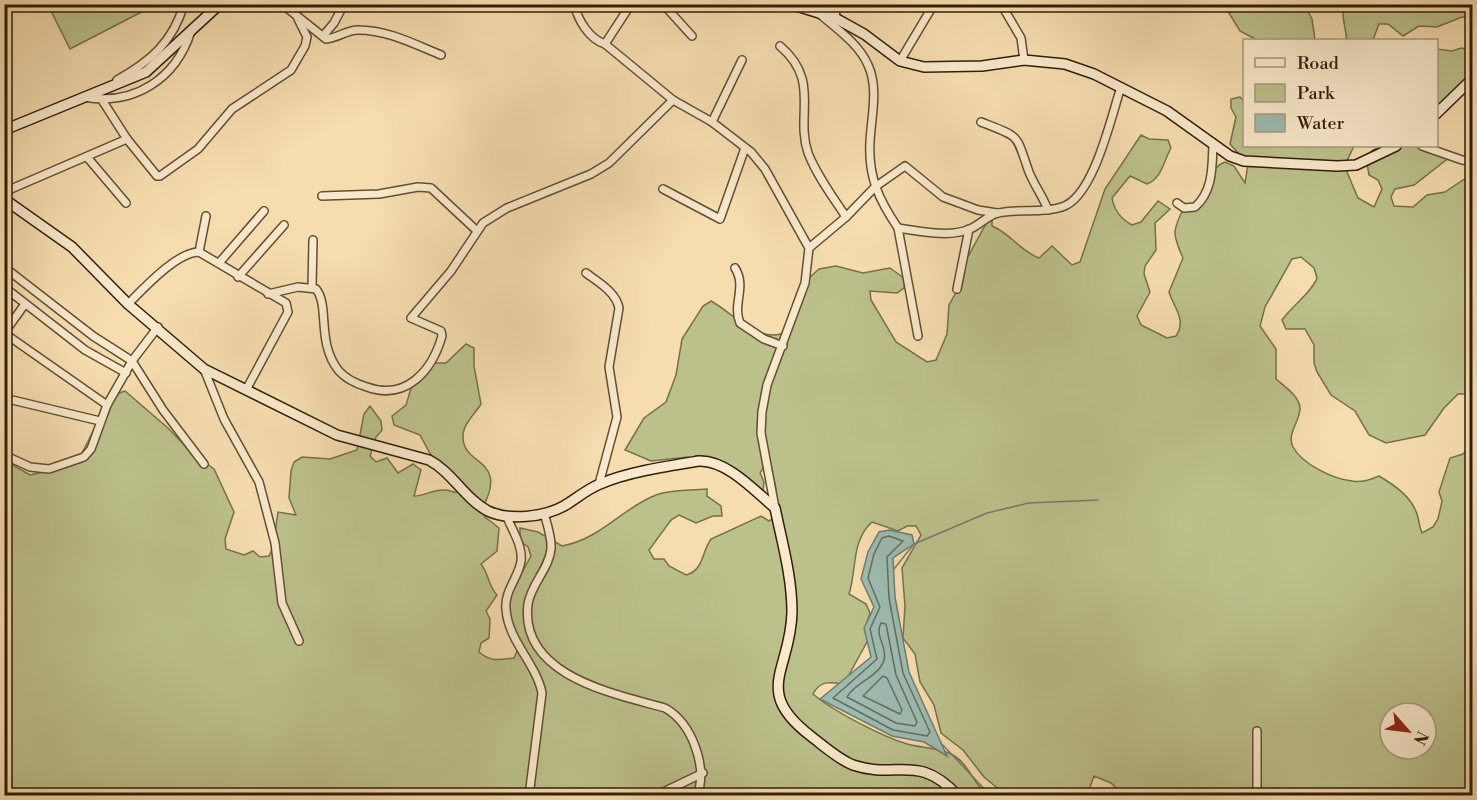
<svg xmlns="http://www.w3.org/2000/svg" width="1477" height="800" font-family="'Libre Bodoni',serif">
<rect width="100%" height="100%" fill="#f6ddb0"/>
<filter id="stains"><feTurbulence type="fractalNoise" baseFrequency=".00333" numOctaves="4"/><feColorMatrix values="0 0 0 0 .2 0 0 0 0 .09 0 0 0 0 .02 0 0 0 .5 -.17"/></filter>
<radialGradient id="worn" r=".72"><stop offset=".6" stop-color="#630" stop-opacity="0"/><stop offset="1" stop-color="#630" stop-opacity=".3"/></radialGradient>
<g fill="#bcc18c" stroke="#76704a" stroke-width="1.5" fill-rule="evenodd">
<polygon points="48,5 155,5 70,49"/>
<polygon points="1224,5 1305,5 1312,19 1315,40 1257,40 1240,31"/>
<polygon points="1344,5 1472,5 1472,17 1462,17 1437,27 1419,26 1403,36 1388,24 1379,24 1373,40 1347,40 1343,17"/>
<polygon points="1461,48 1472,50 1472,80 1437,114 1437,49 1452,51"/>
<path d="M1240 97 1244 101V146H1354L1346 163 1347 172 1358 198 1374 207 1382 189 1378 180 1369 175 1366 157 1373 150 1384 146H1436L1450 157 1414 185 1395 189 1391 197 1394 206 1413 207 1427 195 1445 192 1469 176 1472 177V399L1468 394H1458L1444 408 1425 435 1386 443 1369 435 1355 411 1331 395 1317 372 1314 363V345L1305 329H1286L1282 320C1292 306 1312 292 1317 278L1314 268 1301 257 1292 259 1265 307 1260 326 1276 349V379C1284 386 1298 395 1300 407 1301 420 1286 434 1293 447 1302 464 1333 479 1352 481 1361 483 1370 480 1379 476 1394 485 1411 496 1417 514 1419 520 1419 526 1422 533L1433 527 1438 519 1442 501 1439 492 1450 458 1463 454 1472 444V795L1328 796 1321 793 1310 796 1123 795 1111 783 1094 776 1088 793 1085 795H1006L984 777 963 750 941 733 934 705 920 682 915 654 903 638 905 606 902 568 921 535 916 526H907L898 531 872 522C851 541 857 569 849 594L866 604 870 613 867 622 868 640 844 684C830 682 820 680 813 694 833 711 881 736 907 744 921 748 937 747 951 754 967 761 974 784 987 795H5L4 460 30 475 74 465C89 448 104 394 125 391L168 428 191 452 214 469 234 512 225 539 226 549 244 555 253 551 260 557 269 556 273 547 278 512 296 515 289 498 291 471 294 462 302 457 330 459 357 450 364 414 370 406 381 421 382 430 376 437 370 456 376 462 387 458 398 473 413 464 421 470 414 496C424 496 432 490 443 490 453 490 456 495 466 491L433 459 420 435 394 425 392 416 406 405C411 391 409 382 425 377L433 363H446L466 344 474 348V366L481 404C475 414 463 424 463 436 462 467 510 457 482 509L485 517 499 528 497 551 481 564C489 574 488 586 497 595L486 611 490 619 489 638 481 643 479 652C490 662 500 660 514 658L518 649 504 605 531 556 528 547 520 541V528L538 532 562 546C601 539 622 508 656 495 673 489 689 491 707 489V496L721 506 722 516H713L696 523 679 515 671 520 649 550 654 559H664L669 566 686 575C704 570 701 553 711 539L761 516 769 521 777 516C776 499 779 477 765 465L760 473 764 482 763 490 688 457 651 461 625 450 644 418 666 402 676 375 682 339 703 306 711 301C733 313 757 343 784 333L806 281 819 269 836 266 863 273 890 268 905 279 904 288 897 293 870 291 871 300 896 342 927 362 936 360 947 334 949 305 963 280 965 262 987 222 992 221V226C1010 233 1020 251 1039 258L1052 246 1072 265 1080 262 1105 189 1141 135 1149 139 1168 140 1171 148C1163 162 1162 178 1147 184L1130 176 1112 198C1114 210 1121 219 1132 225L1141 222 1158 201 1170 209 1155 223 1156 250 1145 266 1144 274 1150 292 1137 316 1141 325 1167 338 1176 336C1187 320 1174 308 1169 292L1183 258C1172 234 1172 230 1185 206L1203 200C1207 185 1210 168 1225 162L1234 166 1245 183 1248 164 1230 144 1236 117 1231 108V99ZM1390 713H1426V749H1390Z"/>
</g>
<polygon fill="#9dbbb1" stroke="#727c6d" stroke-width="1.5" points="889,530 912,535 914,544 893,558 895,597 909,672 947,756 924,742 892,736 820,699 871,657 864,628 874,607 861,579 868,552 879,532"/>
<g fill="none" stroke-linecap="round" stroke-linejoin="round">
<g stroke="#676c5c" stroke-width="1.5">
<polygon points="889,536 903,541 887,557 889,598 903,673 930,732 927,736 893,730 833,698 877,659 870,629 880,607 868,578 874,554 882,538"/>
<path d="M881 623 886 624 896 675 917 722 915 726 896 723 847 697C854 683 879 677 884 660 888 647 874 636 881 623Z"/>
<polygon points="883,676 887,678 902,710 900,714 863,696"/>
</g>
<g stroke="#727c6d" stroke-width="1.5">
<polyline points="894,569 914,544 987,513 1029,503 1098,500"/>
<polyline points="941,743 991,796"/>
</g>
<defs>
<g id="street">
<path d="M282 4 326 39C337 38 347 30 358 30 388 30 414 44 441 55"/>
<path d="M574 4C578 20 589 39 605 44L673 100 712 122 751 152 765 169 809 248 805 283 767 385 762 412 761 433 775 508"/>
<polyline points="663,4 692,36"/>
<polyline points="1001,4 1021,38 1024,60"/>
<path d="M821 15C837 29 859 44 868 65 879 88 871 118 870 142 868 177 879 200 898 228 920 231 949 238 970 229 980 225 988 215 998 213 1019 208 1041 214 1062 207 1094 197 1111 117 1121 87"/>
<polyline points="835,18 837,4"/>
<polyline points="323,36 334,23 344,4"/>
<polyline points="605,44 631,4"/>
<path d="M780 46C821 81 795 114 808 153 817 176 833 197 846 217"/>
<polyline points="900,61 934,4"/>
<path d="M117 80C151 61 173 42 184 4"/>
<path d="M84 97C134 106 176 79 191 31"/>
<polyline points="102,100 127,139 157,176 160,176 198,149 232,109 291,70 305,46 307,37 298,19"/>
<polyline points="712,122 742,60"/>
<path d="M981 122C1022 138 1015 133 1029 172 1034 185 1043 196 1048 210"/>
<polyline points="1422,146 1462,160 1472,161"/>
<polyline points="87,157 126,203"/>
<polyline points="663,189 720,219 745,148"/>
<polyline points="4,192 127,139"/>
<polyline points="322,196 379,194 418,187 431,188 476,230"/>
<path d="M1177 203 1184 208 1195 207C1213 191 1212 168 1213 145"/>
<polyline points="898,228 918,336"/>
<polyline points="809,248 846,217 875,187 905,166 943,197 978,210 997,213"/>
<polyline points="199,252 206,216"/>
<polyline points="219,263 264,211"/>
<polyline points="4,267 93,336 132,361 163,410 204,464"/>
<path d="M735 268C747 287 732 304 740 323L764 339 783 346"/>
<path d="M586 273C598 282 616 292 619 308L609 367 617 417 599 484"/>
<polyline points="238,277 284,225"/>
<polyline points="4,287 85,350 126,373"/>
<polyline points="312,288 313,240"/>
<polyline points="957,289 969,229"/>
<path d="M268 294 298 287 316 289C330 306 316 343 339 371 346 379 357 384 367 387 406 401 432 371 442 336L441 331 411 318 451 271 483 223 507 208 591 174 609 163 673 100"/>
<path d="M128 304C144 288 177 252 199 252L286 303 288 312 246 390"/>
<polyline points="4,333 107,405"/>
<polyline points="4,333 25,304"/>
<polyline points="204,369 224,419 259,482 275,543 282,603 299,641"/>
<polyline points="4,398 100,421"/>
<polyline points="4,455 30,467 49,469 84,457 91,449 107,405 132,361 158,327"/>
<path d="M544 513C547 524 552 538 551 549 549 569 531 584 528 604 519 676 615 694 665 708 692 723 708 767 697 796"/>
<path d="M507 517C512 530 523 546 521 561 519 577 504 591 506 609 508 641 536 663 542 693L529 796"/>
<polyline points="1257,731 1257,796"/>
<polyline points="655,796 703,773"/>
</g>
<g id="secondary">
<polyline points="790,4 835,18 864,34 900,61 924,67 982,66 1024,60 1065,64 1094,74 1167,111 1230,156 1244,161 1337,166 1356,165 1396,146"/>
<polyline points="1436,114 1472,79"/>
<polyline points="4,130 146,72 220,4"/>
<path d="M4 199 72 247 128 304 204 369 337 435 429 460C452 472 465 499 488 511 509 521 544 517 564 506 576 499 587 489 600 484 628 472 668 466 699 461 727 460 755 491 775 508 782 542 792 577 792 612 791 671 751 691 812 737 825 747 838 759 853 765 897 780 918 752 958 796"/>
</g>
</defs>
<use href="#street" stroke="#624e32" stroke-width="10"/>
<use href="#secondary" stroke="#311e08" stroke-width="12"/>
<use href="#street" stroke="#f9e9cc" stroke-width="7"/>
<use href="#secondary" stroke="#f9e9cc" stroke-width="9"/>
</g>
<rect width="1477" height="800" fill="none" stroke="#f6ddb0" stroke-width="24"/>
<rect x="6" y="6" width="1465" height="788" fill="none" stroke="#311e08" stroke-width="3"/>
<rect x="12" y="12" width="1453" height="776" fill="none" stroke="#311e08" stroke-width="1.5"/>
<rect x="1243" y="39" width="195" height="108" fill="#f9e9cc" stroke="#a9987e" stroke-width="1.5"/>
<rect x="1255" y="58" width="30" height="9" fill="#f9e9cc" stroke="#a9987e" stroke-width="1.5"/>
<text x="1297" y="69" font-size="18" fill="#311e08">Road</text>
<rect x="1255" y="84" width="30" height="18" fill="#bcc18c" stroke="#a9987e" stroke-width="1.5"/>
<text x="1297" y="99" font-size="18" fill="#311e08">Park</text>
<rect x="1255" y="114" width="30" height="18" fill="#9dbbb1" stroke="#a9987e" stroke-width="1.5"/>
<text x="1297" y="129" font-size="18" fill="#311e08">Water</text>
<g transform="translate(1408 731) rotate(118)"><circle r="28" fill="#f9e9cc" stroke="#a9987e" stroke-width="1.5"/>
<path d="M0-4.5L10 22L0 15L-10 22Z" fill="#8f2418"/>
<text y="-9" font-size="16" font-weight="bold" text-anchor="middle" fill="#311e08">N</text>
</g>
<rect width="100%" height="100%" filter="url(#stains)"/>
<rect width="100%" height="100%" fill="url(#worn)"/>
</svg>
